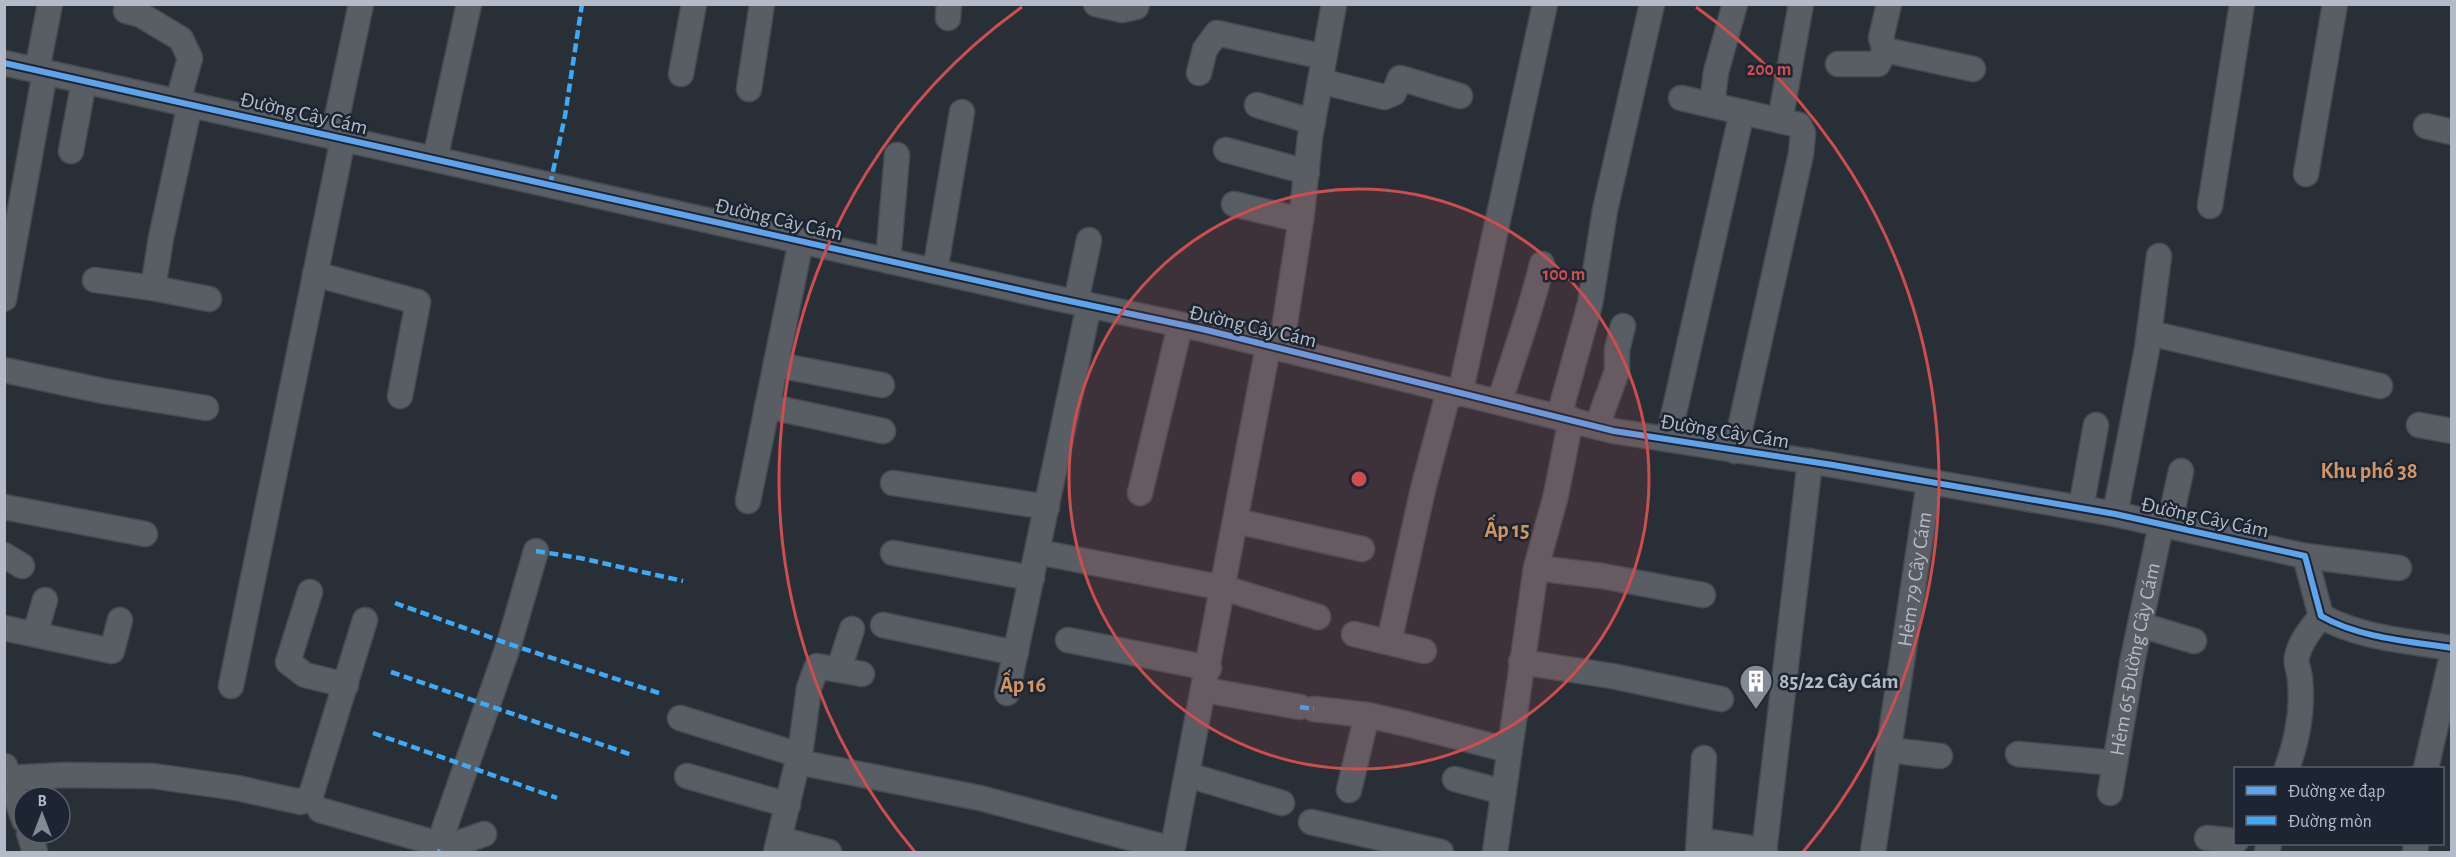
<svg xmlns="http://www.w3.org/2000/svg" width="2456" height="857" font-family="'Alegreya Sans',sans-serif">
<rect width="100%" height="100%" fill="#292f36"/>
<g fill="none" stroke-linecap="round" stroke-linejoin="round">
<defs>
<g id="minor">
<polyline points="1096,4 1122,10 1136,7 1137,4"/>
<polyline points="1889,4 1881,38 1885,50 1973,69"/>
<polyline points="126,11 141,15 181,39 190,58 178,101"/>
<polyline points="948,18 949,4"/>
<path d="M4 63 1046 296 1202 329 1614 431 1833 465 2115 514 2305 556 2321 616C2360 638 2407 641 2452 648"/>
<polyline points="1838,64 1878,64 1885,50"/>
<polyline points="37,70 50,4"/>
<polyline points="1199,73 1205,49 1217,33 1324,57"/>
<polyline points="681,74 694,4"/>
<polyline points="1320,81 1384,97 1394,93 1400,78 1460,96"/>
<polyline points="749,89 762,4"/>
<polyline points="1681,98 1799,125 1803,133 1801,154 1735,451"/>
<polyline points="1257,105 1313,122"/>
<polyline points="1712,105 1716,72 1735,4"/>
<polyline points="1780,121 1801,4"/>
<polyline points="2426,126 2452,132"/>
<polyline points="333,136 361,4"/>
<polyline points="1226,150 1307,172"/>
<polyline points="71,151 84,81"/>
<polyline points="435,159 469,4"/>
<polyline points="2306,174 2335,4"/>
<polyline points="1234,204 1301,220"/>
<polyline points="2210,206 2242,4"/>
<polyline points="888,261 897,155"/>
<polyline points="935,271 962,112"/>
<polyline points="315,274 418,302 400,396"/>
<polyline points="95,280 153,288 209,299"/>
<polyline points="153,288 161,238 190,104"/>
<polyline points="4,299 45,72"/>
<polyline points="1076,302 1089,240"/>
<polyline points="2149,333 2380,386"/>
<polyline points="1281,349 1302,213 1310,137 1334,4"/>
<polyline points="776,362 788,367 882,385"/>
<polyline points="4,370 103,391 206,408"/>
<polyline points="1460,394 1545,4"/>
<path d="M1500 401C1514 355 1531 311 1542 264"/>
<polyline points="767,406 883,431"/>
<polyline points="1559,416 1590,304 1605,210 1652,4"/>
<polyline points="2419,425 2452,431"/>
<polyline points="1597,426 1617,371 1617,350 1623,326"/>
<polyline points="1668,439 1742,112"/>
<polyline points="893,483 1047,507"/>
<polyline points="1140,493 1180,326"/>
<polyline points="748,501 801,241"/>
<polyline points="4,507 145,534"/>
<polyline points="2081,508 2096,425"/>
<polyline points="2115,514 2147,349 2159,256"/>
<polyline points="1236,521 1362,549"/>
<polyline points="2169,526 2181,471"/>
<polyline points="1038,552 1224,588 1318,617"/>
<polyline points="893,553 1032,578"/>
<polyline points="4,555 22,566"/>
<polyline points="2305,556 2399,568"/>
<polyline points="1536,568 1602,576 1703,595"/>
<polyline points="310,592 288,662 305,675 346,685"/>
<polyline points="883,625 1016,653"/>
<polyline points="2141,625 2194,641"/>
<polyline points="4,628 112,651 120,620"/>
<polyline points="35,634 45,600"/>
<polyline points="1354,634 1424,651"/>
<polyline points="1068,640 1209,668"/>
<polyline points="1389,642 1423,489 1449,391"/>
<polyline points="1521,662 1612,676 1721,699"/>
<polyline points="839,669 852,629"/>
<polyline points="231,686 343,139"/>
<polyline points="1205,690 1300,707"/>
<polyline points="1007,693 1089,305"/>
<polyline points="1314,709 1367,715 1407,724 1508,750"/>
<polyline points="680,718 799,755"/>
<polyline points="1889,750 1940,756"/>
<polyline points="2018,754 2115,763"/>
<polyline points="798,762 980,798 1172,849"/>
<polyline points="5,766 24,820"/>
<path d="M2287 768C2297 741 2303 709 2300 680 2300 672 2295 664 2297 657 2300 641 2312 628 2321 616"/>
<polyline points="2426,768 2452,656"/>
<polyline points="1188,775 1282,803"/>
<polyline points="687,776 788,805"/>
<polyline points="10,778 63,775 153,776 237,788 301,802 311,795 365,620"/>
<polyline points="1455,779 1503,792"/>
<polyline points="1349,790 1367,715"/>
<path id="s1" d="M2110 793 2132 663 2161 525"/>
<polyline points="320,810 439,844 453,845 484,834"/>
<polyline points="1311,822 1441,852"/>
<polyline points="29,833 35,852"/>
<polyline points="2207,838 2236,841"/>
<polyline points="780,839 829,852"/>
<polyline points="1699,840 1765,850"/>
<polyline points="436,852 509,644 536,551"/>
<polyline points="776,852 801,747 809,688 817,666 862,674"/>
<polyline points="1172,852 1268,347"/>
<polyline points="1495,852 1536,568 1556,495 1571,419"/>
<polyline points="1698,852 1704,758"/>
<polyline points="1764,852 1810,461"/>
<path id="s2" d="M1873 852 1929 483"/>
<polyline points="2267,852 2269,844"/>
<polyline points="2415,852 2416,844"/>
</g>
</defs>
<use href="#minor" stroke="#474b51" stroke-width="27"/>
<use href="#minor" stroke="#595d64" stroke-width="24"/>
<g stroke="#3fa9f5" stroke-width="4.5" stroke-dasharray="9 4.5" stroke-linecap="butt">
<polyline points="550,185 565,116 582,4"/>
<polyline points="536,551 580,558 683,581"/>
<polyline points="395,603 509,644 662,694"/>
<polyline points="391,672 632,755"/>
<polyline points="1300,707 1314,709"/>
<polyline points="373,733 557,798"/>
<polyline points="437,851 440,852"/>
</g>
<defs>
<path id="cycleway" d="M4 63 1046 296 1202 329 1614 431 1833 465 2115 514 2305 556 2321 616C2360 638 2407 641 2452 648"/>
</defs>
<use href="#cycleway" stroke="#1c2531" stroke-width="10"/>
<use href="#cycleway" stroke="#60a3ed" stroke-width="6"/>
</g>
<circle cx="1359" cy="479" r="290" fill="#cd4d50" fill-opacity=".12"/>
<g fill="none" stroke="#cd4d50" stroke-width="3">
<circle cx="1359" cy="479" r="290"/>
<path d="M915 852A580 580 0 0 1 1022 7M1696 7A580 580 0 0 1 1803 852"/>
</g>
<defs>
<symbol id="building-pin" viewBox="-11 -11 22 30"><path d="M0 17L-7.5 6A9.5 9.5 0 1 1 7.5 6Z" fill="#838a95" stroke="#1c2531"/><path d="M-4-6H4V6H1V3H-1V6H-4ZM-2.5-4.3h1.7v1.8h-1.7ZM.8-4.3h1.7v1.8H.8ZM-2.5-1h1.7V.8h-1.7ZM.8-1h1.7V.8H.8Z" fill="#fff"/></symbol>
</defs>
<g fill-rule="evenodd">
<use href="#building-pin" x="1737" y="662" width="38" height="52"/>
</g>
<g text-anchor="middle" stroke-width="5" stroke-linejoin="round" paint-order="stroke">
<g font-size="21" fill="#b3bbc8" stroke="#1c2531">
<text transform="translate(304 113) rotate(13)" y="7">Đường Cây Cám</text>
<text transform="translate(779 219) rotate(13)" y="7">Đường Cây Cám</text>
<text transform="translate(1253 326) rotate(13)" y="7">Đường Cây Cám</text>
<text transform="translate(1725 431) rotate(9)" y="7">Đường Cây Cám</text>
<text transform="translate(2205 517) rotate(12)" y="7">Đường Cây Cám</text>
<text dy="7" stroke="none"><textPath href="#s2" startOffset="276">Hẻm 79 Cây Cám</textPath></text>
<text dy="7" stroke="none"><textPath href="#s1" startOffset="136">Hẻm 65 Đường Cây Cám</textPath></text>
</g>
<g font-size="21" font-weight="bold" fill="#b3bbc8" stroke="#1c2531" text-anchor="start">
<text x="1779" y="688">85/22 Cây Cám</text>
</g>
<g font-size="22" font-weight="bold" fill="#d49462" stroke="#1c2531">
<text x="2369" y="478">Khu phố 38</text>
<text x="1507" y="537">Ấp 15</text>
<text x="1023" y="692">Ấp 16</text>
</g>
</g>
<circle cx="1359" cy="479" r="9" fill="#cd4d50" stroke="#1c2531" stroke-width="3"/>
<g font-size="18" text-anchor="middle" font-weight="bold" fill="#cd4d50" stroke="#1c2531" stroke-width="5" stroke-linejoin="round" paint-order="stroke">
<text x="1769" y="75">200 m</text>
<text x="1564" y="280">100 m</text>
</g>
<rect width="2456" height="857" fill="none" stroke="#b3bbc8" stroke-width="12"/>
<rect x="2234" y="767" width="210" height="78" fill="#1c2531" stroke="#58616d" stroke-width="1.5"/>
<rect x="2246" y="786" width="30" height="9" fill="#60a3ed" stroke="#58616d" stroke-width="1.5"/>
<text x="2288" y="797" font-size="18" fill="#b3bbc8">Đường xe đạp</text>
<rect x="2246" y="816" width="30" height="9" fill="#3fa9f5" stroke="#58616d" stroke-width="1.5"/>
<text x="2288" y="827" font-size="18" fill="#b3bbc8">Đường mòn</text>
<g transform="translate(42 815)"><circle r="28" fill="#1c2531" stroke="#58616d" stroke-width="1.5"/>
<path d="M0-4.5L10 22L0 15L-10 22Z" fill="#838a95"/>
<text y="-9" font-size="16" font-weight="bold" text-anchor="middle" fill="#b3bbc8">B</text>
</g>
</svg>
